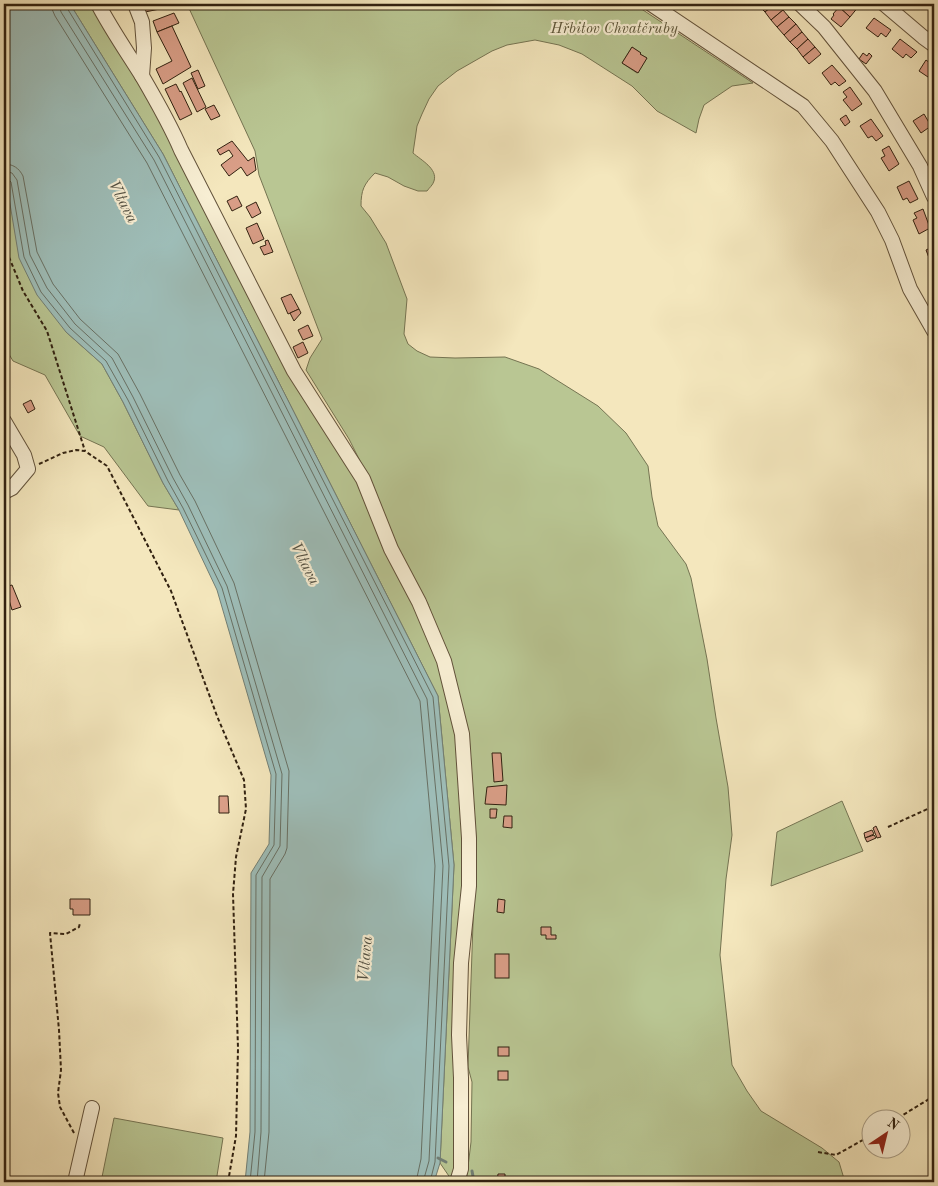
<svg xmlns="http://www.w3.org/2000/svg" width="938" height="1186" font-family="'Old Standard TT',serif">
<rect width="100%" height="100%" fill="#f4e7bd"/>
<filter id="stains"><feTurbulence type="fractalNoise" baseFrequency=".004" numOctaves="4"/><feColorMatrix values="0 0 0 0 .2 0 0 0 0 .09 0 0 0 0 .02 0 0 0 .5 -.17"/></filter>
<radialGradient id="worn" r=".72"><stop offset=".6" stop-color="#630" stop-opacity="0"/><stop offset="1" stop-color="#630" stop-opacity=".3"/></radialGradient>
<g fill="#b9c693" stroke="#757452" fill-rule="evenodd">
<polygon points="70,4 98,4 294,371 363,479 419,602 462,734 469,838 461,1078 453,1182 440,1163 454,865 438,696 163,154"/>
<path d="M187 4H634L753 83 732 86 704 105 699 119 696 133 657 111 632 86 582 54 559 45 535 40 507 45 492 51 457 71 438 86 429 99 422 114 417 126 413 153C421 160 438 169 434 181 433 185 429 188 427 191H418L404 186 388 177 375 173C364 184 361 190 361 206L370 217 386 243 407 299 404 334 408 344 417 351 430 357 455 358 505 357 539 369 598 406 626 433 648 466 652 497 658 526 686 564 691 578 707 659 716 718 728 787 732 835 726 879 720 955 732 1065 747 1091 761 1111 822 1148 839 1162 845 1182H464L467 1175 471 1142 472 1082 468 1067 476 837 469 735 465 718 428 604 398 551 368 477 349 439 306 370 310 358 322 339 259 175 255 151ZM632 47 641 53 640 54 647 58 637 73 622 63Z"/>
<polygon points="4,175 66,332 102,364 123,402 163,483 179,510 148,506 104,447 80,436 45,375 13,361 4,346"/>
<polygon points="842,801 863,851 771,886 777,832"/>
<polygon points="114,1118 223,1138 216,1182 101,1182"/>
</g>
<polygon fill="#9ebeb9" stroke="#727f75" points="4,4 70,4 163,154 438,696 454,865 440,1163 434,1182 245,1182 250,1132 251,873 269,844 271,775 217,590 179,510 163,483 123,402 102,364 66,332 37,295 19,258 6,180 4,175"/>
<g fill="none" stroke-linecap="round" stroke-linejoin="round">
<g stroke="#687064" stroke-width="1">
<polyline points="52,4 52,9 55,16 147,163 420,701 435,866 421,1159 416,1182"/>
<polyline points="59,4 61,12 154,160 427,699 443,866 429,1161 423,1182"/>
<polyline points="66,4 67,8 159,157 433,697 449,866 435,1162 430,1182"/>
<path d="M4 164C13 164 19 168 23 176L37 252 53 284 80 319 118 354 140 394 180 475 195 501 234 583 289 771 287 848 285 854 270 879 269 1132 264 1182"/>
<polyline points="4,171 12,173 17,180 30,255 47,288 75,324 112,358 133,397 173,478 188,505 227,586 282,774 280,846 262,877 261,1132 257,1182"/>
<polyline points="4,178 8,179 11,182 24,257 41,292 70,328 106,361 128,400 168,481 183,508 222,588 276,774 274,845 256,875 255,1132 250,1182"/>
</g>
<g stroke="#727f75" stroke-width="3">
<polyline points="438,1158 446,1162"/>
<polyline points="472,1171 474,1182"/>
</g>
</g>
<g fill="#d99e87" stroke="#312110">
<polygon points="143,4 184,4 145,12"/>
<polygon points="760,4 775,4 765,12 758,5"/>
<polygon points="775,4 778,4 783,10 771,20 765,12"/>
<polygon points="842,4 856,4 859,6 850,17 839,7"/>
<polygon points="839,7 850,17 841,27 831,19 834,15 833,14"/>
<polygon points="783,10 789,17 777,27 771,20"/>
<polygon points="174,13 179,23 157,32 153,21"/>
<polygon points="789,17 796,24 784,35 777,27"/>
<polygon points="874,18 891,30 886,37 881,33 878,37 866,28"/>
<polygon points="796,24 802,32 790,42 784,35"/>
<polygon points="172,26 191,67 163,84 156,69 172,61 157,32"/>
<polygon points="802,32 808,39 797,49 790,42"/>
<polygon points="808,39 815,47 803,57 797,49"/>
<polygon points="900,39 917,52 911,58 906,54 903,58 892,49"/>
<polygon points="632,47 641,53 640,54 647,58 638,73 622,63"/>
<polygon points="815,47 821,54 809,64 803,57"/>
<polygon points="863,53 867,56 869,53 872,56 866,64 859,59"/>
<polygon points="926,60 934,66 934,75 931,79 919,71"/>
<polygon points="832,65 846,81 839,86 835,82 831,85 822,73"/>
<polygon points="198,70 205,86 198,89 191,73"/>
<polygon points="192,78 206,107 197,112 183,83"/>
<polygon points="176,84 180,92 181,91 192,114 180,120 165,89"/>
<polygon points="850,87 862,104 852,111 843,100 847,97 843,92"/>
<polygon points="214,105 220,116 211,120 205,109"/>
<polygon points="924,114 931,126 921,133 913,121"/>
<polygon points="846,115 850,122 845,126 840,119"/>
<polygon points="871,119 883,136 876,141 872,136 868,138 860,126"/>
<polygon points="232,141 248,161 254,157 256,170 247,176 241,167 229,176 221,165 233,156 229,150 220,155 217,150"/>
<polygon points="889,146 899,164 889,171 881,158 885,156 882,150"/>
<polygon points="909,181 918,199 910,203 907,198 903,200 897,187"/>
<polygon points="237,196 242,206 232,211 227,201"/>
<polygon points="256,202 261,213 252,218 246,207"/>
<polygon points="923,209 930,228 919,234 913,220 917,218 914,213"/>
<polygon points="257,223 264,239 253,244 246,228"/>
<polygon points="268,240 273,252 264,255 260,247 266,245 265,241"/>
<polygon points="934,246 934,262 931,263 926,250"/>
<polygon points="291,294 299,309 288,314 281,298"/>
<polygon points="299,309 301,313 294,321 290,313"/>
<polygon points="308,325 313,336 303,340 298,330"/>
<polygon points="303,342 308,353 298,358 293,347"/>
<polygon points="31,400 35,409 28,413 23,404"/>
<polygon points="12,585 21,607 12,610 5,587"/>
<polygon points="492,753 501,753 503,781 494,782"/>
<polygon points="507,785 506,805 485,804 487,787"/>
<polygon points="219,796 228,796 229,813 219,813"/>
<polygon points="490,809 497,809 496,818 490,818"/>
<polygon points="504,816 512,816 512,828 503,827"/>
<polygon points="876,826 881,837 877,838 873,828"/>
<polygon points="872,830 874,834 865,838 864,833"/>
<polygon points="874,835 876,838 867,842 865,838"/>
<polygon points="70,899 90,899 90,915 73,915 73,909 70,909"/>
<polygon points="498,899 505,900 504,913 497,912"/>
<polygon points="541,927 551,927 551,935 556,935 556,939 546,939 546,935 541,935"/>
<rect x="495" y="954" width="14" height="24"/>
<rect x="498" y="1047" width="11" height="9"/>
<rect x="498" y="1071" width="10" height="9"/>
<polygon points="498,1174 505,1174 505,1177 511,1177 511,1182 497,1182"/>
</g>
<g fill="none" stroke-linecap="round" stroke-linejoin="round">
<defs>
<g id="minor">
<path d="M98 4C111 29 127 52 142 76 156 100 170 124 181 150L294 371 363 479 391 549 419 602 444 661 462 734 469 838V886L461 963 459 1035 461 1078V1169L457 1182"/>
<polyline points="135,4 142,22 144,48 142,76"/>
<polyline points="651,4 803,106 832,141 878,212 892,240 910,289 934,331"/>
<polyline points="800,4 824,27 875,91 920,166 934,197"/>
<polyline points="884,4 923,37 934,45"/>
<polyline points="4,421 24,455 28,469 12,488 4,492"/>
<polyline points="75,1182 92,1108"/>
</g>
</defs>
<use href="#minor" stroke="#62523b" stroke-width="16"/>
<g stroke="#312110" stroke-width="2" stroke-dasharray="4 2.5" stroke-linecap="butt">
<polyline points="4,245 23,291 47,331 85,451"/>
<polyline points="39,464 63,453 76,450 85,451 107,466 171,591 217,716 244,780 246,809 236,857 233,894 238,1048 236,1136 228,1182"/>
<polyline points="888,827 934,806"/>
<polyline points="898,1118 934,1096"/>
<polyline points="74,1133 60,1107 58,1093 61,1070 59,1030 50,933 66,934 79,927 80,923"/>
<polyline points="818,1152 836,1155 870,1136"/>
</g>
<use href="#minor" stroke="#f8efd4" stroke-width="14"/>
</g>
<g text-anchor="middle" stroke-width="4.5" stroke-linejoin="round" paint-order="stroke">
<g font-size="15" font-style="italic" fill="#5a5337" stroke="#f8efd4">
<text x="614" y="33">Hřbitov Chvatěruby</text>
</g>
<g font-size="16" font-style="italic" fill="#525043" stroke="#f8efd4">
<text transform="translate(124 201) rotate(63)" y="6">Vltava</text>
<text transform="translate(306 563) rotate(63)" y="6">Vltava</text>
<text transform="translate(364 959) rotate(-85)" y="6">Vltava</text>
</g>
</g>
<rect width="938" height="1186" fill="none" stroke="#f4e7bd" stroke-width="20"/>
<rect x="5" y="5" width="928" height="1176" fill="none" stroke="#312110" stroke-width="2.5"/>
<rect x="10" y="10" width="918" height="1166" fill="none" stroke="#312110"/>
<g transform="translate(886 1134) rotate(35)"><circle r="24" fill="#f8efd4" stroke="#a89d86"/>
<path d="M0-4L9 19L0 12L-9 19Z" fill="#8f2418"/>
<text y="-8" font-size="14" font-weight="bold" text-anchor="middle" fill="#312110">N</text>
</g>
<rect width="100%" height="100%" filter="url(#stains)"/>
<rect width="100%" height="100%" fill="url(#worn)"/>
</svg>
